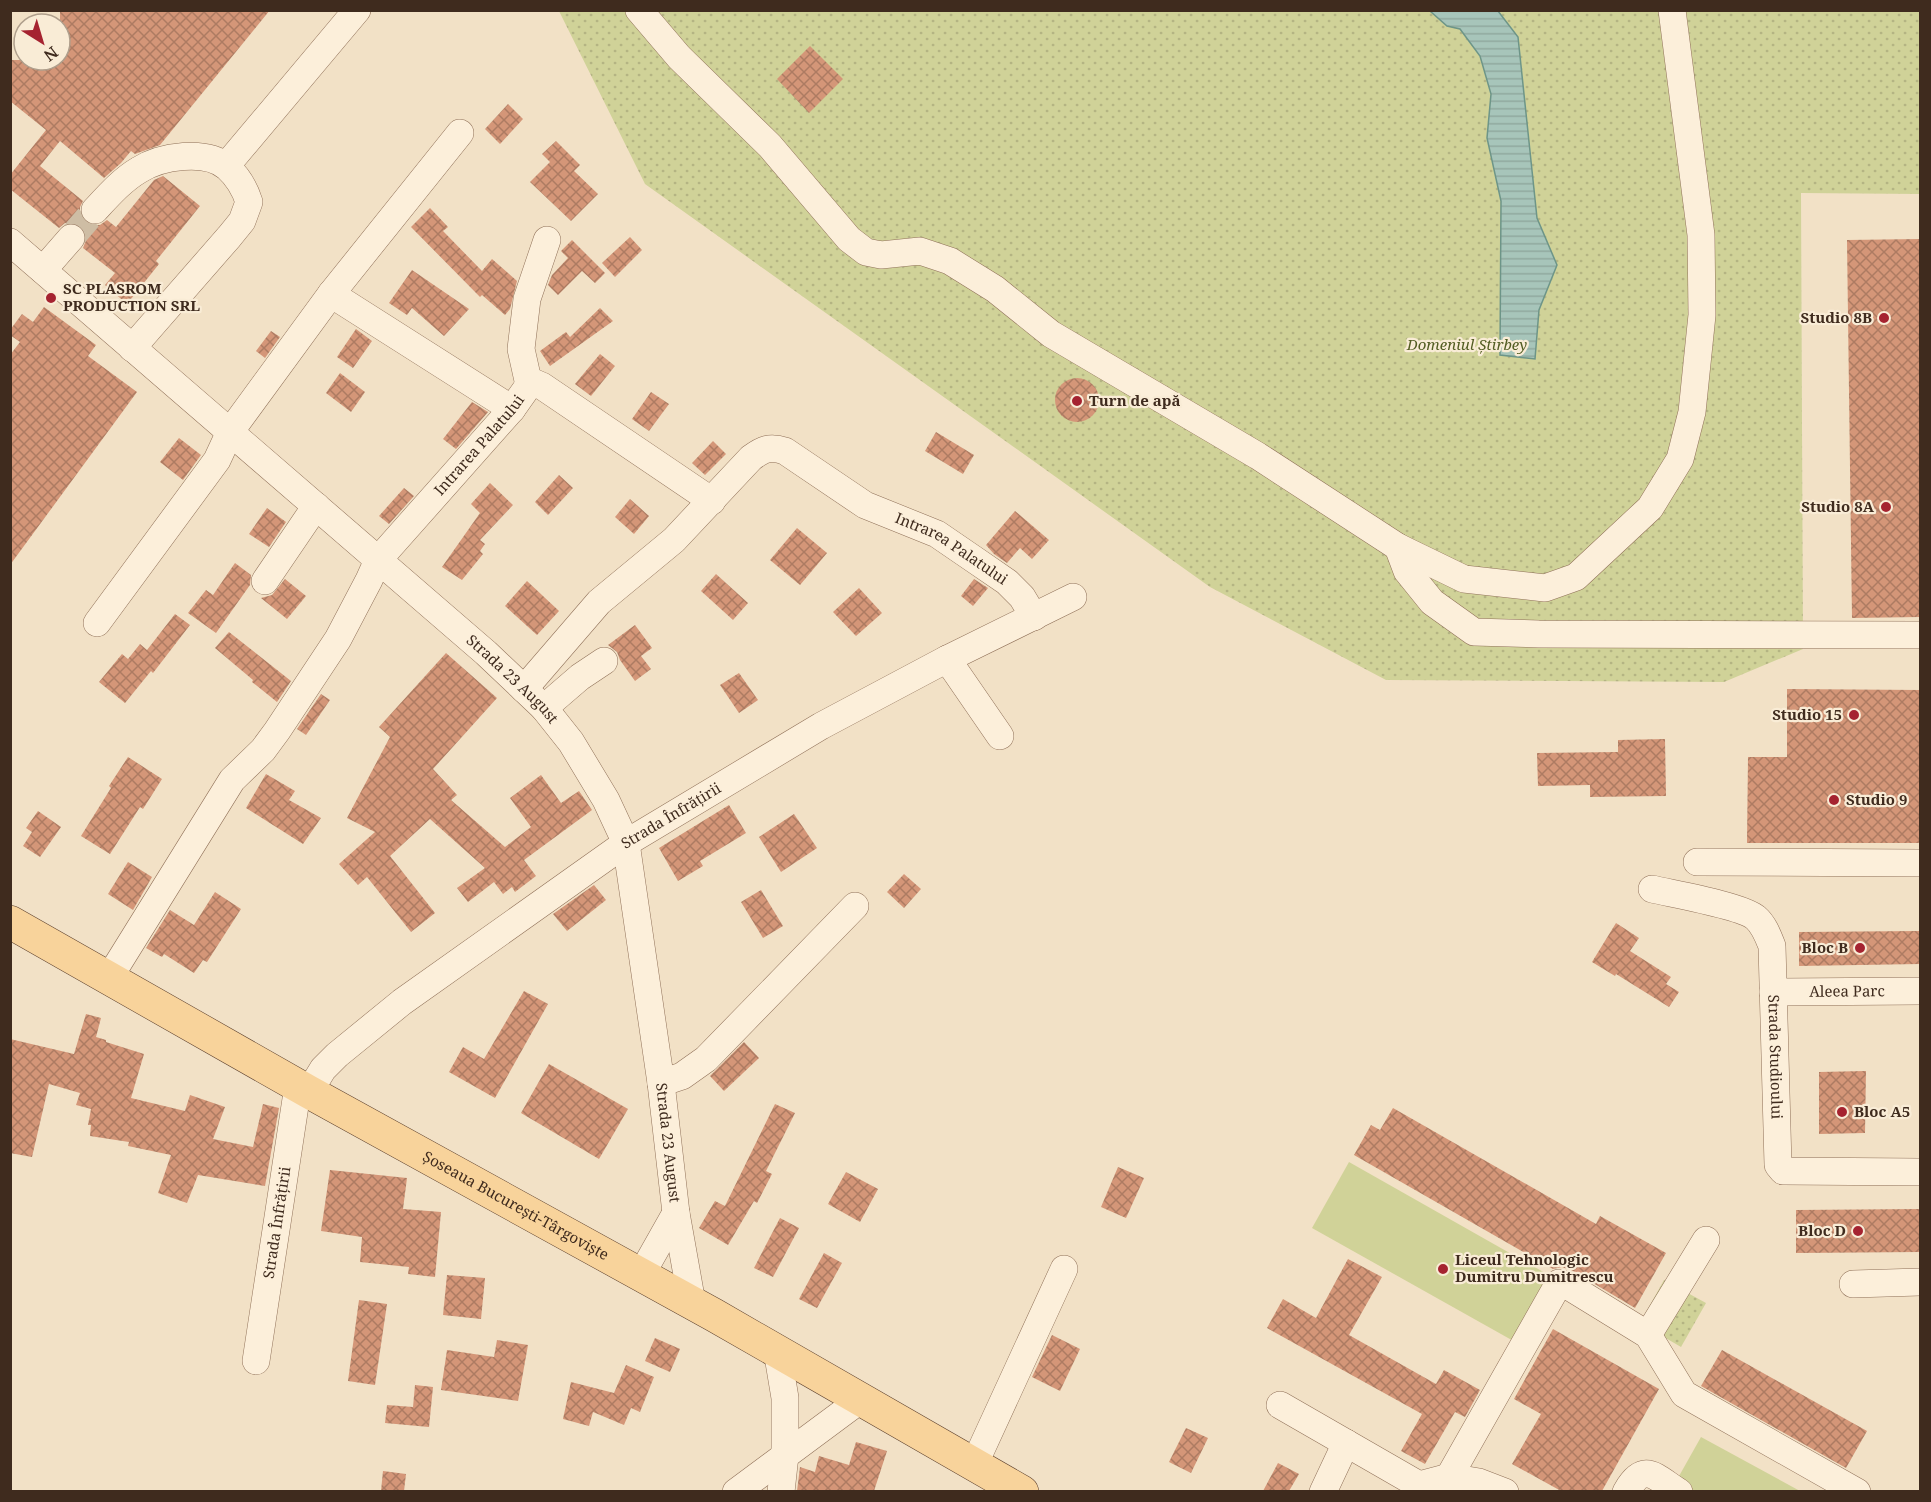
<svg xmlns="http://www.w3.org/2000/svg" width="1931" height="1502" font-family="'Noto Serif',serif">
<defs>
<pattern id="park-dots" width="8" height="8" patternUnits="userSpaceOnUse" patternTransform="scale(1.5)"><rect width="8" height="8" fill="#d0d298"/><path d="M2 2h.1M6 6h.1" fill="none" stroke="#b4b483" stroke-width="1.8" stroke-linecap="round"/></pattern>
<pattern id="water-rules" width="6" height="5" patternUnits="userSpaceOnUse" patternTransform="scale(1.5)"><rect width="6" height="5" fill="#a7c5ba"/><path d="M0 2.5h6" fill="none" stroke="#91a99f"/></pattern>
<pattern id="building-cross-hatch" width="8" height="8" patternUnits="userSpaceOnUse" patternTransform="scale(1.5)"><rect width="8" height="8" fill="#d49678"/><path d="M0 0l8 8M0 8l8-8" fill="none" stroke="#ad7b62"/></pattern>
</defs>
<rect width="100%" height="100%" fill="#f2e1c6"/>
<g fill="#d0d298">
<polygon points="1349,1162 1554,1278 1517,1343 1312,1228"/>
<polygon points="1701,1437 1800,1491 1686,1492 1674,1485"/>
</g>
<g fill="url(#park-dots)">
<polygon points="559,11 1920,11 1920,194 1801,193 1803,649 1724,682 1386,680 1210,587 645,184"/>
<polygon points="1664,1280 1706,1303 1681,1347 1640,1323"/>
</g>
<polygon fill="url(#water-rules)" stroke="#6d9588" stroke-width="1.5" points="1430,11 1498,11 1518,37 1537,218 1557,265 1539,310 1535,359 1500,355 1501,201 1487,138 1491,94 1480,56 1460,29 1447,26"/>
<g fill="url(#building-cross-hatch)">
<polygon points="60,10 270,10 160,145 135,154 131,151 121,163 104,178 60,141 40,166 83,201 80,207 80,215 85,222 91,225 100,225 107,220 116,227 154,180 163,176 200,206 156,261 159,264 127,304 105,285 115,273 83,248 86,240 86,233 82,227 73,223 65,223 59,228 10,189 10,175 46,130 10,101 10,60 60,60"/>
<polygon points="810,46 843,79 809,113 777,79"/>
<polygon points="508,104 523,119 500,144 485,129"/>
<polygon points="556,141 580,165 574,171 598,194 571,221 530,182 550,162 542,154"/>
<polygon points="430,208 448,227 443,231 482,271 492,259 517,281 510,309 505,315 482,295 480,297 411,227"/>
<polygon points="630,237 642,250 615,277 602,263"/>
<polygon points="1920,239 1920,617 1852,618 1847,240"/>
<polygon points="572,240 605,273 595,283 582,271 558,295 548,285 552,275 568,258 561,251"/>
<polygon points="412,270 469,309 444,336 412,308 407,315 389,303"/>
<polygon points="44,307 96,345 88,356 137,392 10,565 10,355 20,342 10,335 10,330 22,314 33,322"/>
<polygon points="600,308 613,321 550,366 540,351 566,332 570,337"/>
<polygon points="356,329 372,341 353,368 337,357"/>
<polygon points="271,331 280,337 265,358 256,351"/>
<polygon points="600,354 615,366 591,396 575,384"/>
<polygon points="340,373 365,392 351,412 326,393"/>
<circle cx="1077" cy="400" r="22"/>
<polygon points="651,392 669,404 649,431 632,419"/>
<polygon points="472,402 488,412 456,449 443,439"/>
<polygon points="936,432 974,455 963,474 925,451"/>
<polygon points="179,438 201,455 183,480 160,462"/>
<polygon points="713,441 726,454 705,475 692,463"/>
<polygon points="559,475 573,488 548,515 535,502"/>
<polygon points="490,483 513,505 480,540 485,544 480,551 483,554 462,580 442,567 480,513 471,504"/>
<polygon points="404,488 414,496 389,524 379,516"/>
<polygon points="630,499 649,516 634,534 615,517"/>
<polygon points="267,508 286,522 269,547 249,534"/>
<polygon points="1015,511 1049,540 1032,559 1020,548 1007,563 994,554 986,545"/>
<polygon points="797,528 827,553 800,585 770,560"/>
<polygon points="235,563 251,575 250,585 216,633 188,613 206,590 213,595"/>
<polygon points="716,574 748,603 733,620 701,591"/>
<polygon points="285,579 306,596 287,619 261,598 272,595"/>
<polygon points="974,579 988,588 973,606 961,596"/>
<polygon points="527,581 559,611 537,635 505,606"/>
<polygon points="859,588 882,613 856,636 833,612"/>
<polygon points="175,614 190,625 153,673 151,671 125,703 99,682 122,654 128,659 140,644 147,650"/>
<polygon points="635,625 652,648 641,656 651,669 635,681 620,660 617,652 608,645"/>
<polygon points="229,632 291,681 277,702 252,682 253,680 215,648"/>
<polygon points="446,653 497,698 433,769 457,795 451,800 505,847 531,827 510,798 541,775 561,803 579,791 592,810 524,860 536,876 515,892 512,887 503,894 494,882 468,902 457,888 485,868 430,819 390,856 435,913 411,932 367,877 358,885 339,864 375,832 347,818 390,737 379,727"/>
<polygon points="739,673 758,700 739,713 720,685"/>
<polygon points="1787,689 1920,690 1920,843 1747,843 1748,757 1787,757"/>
<polygon points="321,694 330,700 306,735 297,729"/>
<polygon points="1665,739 1666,796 1590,797 1590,785 1538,786 1537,753 1618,752 1618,740"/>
<polygon points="128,757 162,779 143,809 140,807 110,854 81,836 111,788 109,786"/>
<polygon points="266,774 295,791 289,800 321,818 303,844 246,808"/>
<polygon points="729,805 746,833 700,861 703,866 678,881 659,848"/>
<polygon points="38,811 61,827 40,857 23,846 32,832 26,828"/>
<polygon points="794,814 817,848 781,872 759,837"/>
<polygon points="128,862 152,877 133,910 108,894"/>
<polygon points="904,874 921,889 904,908 887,892"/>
<polygon points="594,885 606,900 567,931 553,914"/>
<polygon points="761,890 783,926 763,938 741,902"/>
<polygon points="215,892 241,909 207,962 203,960 194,973 164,954 162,957 146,948 170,910 194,925"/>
<polygon points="1616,923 1639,938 1630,951 1671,977 1666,984 1679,992 1669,1007 1616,974 1615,976 1592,962"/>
<polygon points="1920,931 1920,964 1799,966 1799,932"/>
<polygon points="524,991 548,1004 495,1098 449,1072 463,1047 484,1059"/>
<polygon points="86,1014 101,1018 96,1037 106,1040 106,1042 144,1054 131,1098 185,1111 190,1095 225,1107 213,1139 253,1147 263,1104 279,1108 265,1186 198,1175 187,1203 158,1193 171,1155 128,1146 129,1142 90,1136 91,1125 88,1125 91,1109 76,1105 80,1093 49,1084 32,1157 10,1153 10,1039 74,1054"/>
<polygon points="744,1042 759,1058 724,1091 710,1076"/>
<polygon points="549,1064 628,1109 599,1159 521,1113"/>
<polygon points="1866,1071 1865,1133 1819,1134 1819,1072"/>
<polygon points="775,1104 795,1113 766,1171 772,1174 757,1203 754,1201 728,1245 699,1228 715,1201 725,1206"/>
<polygon points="1393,1108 1596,1224 1600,1216 1666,1253 1635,1308 1573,1271 1562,1267 1553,1269 1354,1155 1371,1125 1380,1130"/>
<polygon points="1118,1167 1144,1178 1126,1218 1101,1207"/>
<polygon points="330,1170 407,1178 403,1209 441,1212 435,1277 408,1274 409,1267 360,1262 362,1237 321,1231"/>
<polygon points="846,1172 878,1189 860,1222 828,1204"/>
<polygon points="1920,1209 1920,1252 1796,1253 1796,1210"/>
<polygon points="780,1218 799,1228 773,1277 754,1268"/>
<polygon points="824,1253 842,1263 817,1308 799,1299"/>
<polygon points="1348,1259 1382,1277 1349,1335 1436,1384 1444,1370 1480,1390 1465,1417 1455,1412 1425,1464 1401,1451 1422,1414 1267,1328 1283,1299 1316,1318"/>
<polygon points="447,1275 485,1278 481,1319 443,1315"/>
<polygon points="359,1300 387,1304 375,1385 348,1381"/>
<polygon points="1553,1329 1659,1389 1602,1491 1561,1491 1512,1464 1541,1414 1514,1399"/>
<polygon points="1052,1335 1080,1349 1060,1391 1032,1377"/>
<polygon points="655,1338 680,1349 670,1372 645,1361"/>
<polygon points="497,1340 528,1345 518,1401 441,1390 447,1350 494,1357"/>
<polygon points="1722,1350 1867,1431 1846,1468 1701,1386"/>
<polygon points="626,1365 654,1377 640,1412 631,1408 624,1425 593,1412 589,1426 563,1419 571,1382 614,1393"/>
<polygon points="415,1385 433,1387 429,1427 385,1423 387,1405 413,1407"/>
<polygon points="1186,1428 1208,1438 1191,1473 1169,1462"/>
<polygon points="856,1442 887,1451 874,1491 797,1491 800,1467 815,1472 819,1456 849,1465"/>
<polygon points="1278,1463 1299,1474 1289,1491 1263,1491"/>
<polygon points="383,1471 406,1474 404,1491 381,1491"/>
</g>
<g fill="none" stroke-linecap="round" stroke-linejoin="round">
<polyline stroke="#cebda4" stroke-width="27" stroke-dasharray="27 14" stroke-linecap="butt" points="71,238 95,210"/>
<defs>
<g id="minor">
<polyline points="639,10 679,57 770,146 849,239 866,252 881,255 920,251 950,261 995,289 1051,334 1258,456 1398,547 1464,579 1545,588 1576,577 1650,508 1680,459 1692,412 1702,315 1701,235 1672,10"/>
<polyline points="226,166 357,10"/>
<path d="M95 210C108 196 122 180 139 170 161 156 206 149 227 167 238 177 245 189 249 202L242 221 229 237 132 348"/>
<path id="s1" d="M10 242 486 653 544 708 571 742 606 800 626 843 661 1083 676 1213 692 1303"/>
<polyline points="43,270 71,238"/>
<polyline points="331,294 512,409"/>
<polyline points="529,385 521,349 527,299 547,240"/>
<polyline points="1398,547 1407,571 1432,602 1474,632 1539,634 1920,635"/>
<polyline points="265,581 316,506"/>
<polyline points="97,623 217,460 230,432 331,294 460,133"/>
<polyline points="947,659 1000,736"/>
<path id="s2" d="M524 689 599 602 674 540 751 458C763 449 770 446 785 451L865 505 937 534 975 560 1007 582 1022 597 1034 617"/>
<polyline points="544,708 580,677 604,661"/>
<polyline points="1697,862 1920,863"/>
<path id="s3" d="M1652 889C1673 894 1743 906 1756 918 1764 925 1768 936 1772 946L1778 1165 1783 1171 1920 1172"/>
<path id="s4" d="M109 978 232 780 263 750 277 731 338 639 369 580 378 560 512 409 529 385 535 383 542 386 712 501"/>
<path id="s5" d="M1773 992 1920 991"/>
<polyline points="661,1083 682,1076 706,1059 855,906"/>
<path id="s6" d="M309 1092 323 1069 337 1055 402 1002 626 843 821 726 947 659 1073 597"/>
<polyline points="641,1275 676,1213"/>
<polyline points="1853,1284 1920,1282"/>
<polyline points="1648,1335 1706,1240"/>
<polyline points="777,1350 785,1398 785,1455 781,1492"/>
<path id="s7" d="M256 1361 298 1086"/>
<polyline points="1280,1405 1419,1485 1449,1477 1479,1482 1505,1492"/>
<polyline points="974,1465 1064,1269"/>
<polyline points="1449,1477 1559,1283 1565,1284 1648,1335 1684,1394 1857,1492"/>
<polyline points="736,1492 860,1400"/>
<polyline points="1323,1492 1346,1443"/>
<path d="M1626 1492C1644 1460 1655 1477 1679 1492"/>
</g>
<g id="major">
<path id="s8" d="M10 922 309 1092 714 1315 1022 1492"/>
</g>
</defs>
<use href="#minor" stroke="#907159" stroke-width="28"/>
<use href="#major" stroke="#5d402e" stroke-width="34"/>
<use href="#minor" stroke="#fcefda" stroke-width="27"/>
<use href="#major" stroke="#f8d39b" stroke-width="33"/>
</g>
<g fill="#a52330" stroke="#f9ecd6" stroke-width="2">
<circle cx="51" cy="298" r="6"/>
<circle cx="1884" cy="318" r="6"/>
<circle cx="1077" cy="401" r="6"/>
<circle cx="1886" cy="507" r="6"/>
<circle cx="1854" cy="715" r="6"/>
<circle cx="1834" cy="800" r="6"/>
<circle cx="1860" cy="948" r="6"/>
<circle cx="1842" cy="1112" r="6"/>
<circle cx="1858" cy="1231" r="6"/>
<circle cx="1443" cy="1269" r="6"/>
</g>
<g text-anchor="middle" stroke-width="4.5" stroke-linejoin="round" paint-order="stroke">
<g font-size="15" font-weight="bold" fill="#3f2b1e" stroke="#f9ecd6" text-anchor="start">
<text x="63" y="294">SC PLASROM<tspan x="63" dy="17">PRODUCTION SRL</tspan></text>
<text x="1872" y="323" text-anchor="end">Studio 8B</text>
<text x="1089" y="406">Turn de apă</text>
<text x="1874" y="512" text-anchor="end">Studio 8A</text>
<text x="1842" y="720" text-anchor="end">Studio 15</text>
<text x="1846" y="805">Studio 9</text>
<text x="1848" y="953" text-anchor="end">Bloc B</text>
<text x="1854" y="1117">Bloc A5</text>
<text x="1846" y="1236" text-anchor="end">Bloc D</text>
<text x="1455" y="1265">Liceul Tehnologic<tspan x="1455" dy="17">Dumitru Dumitrescu</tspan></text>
</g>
<g font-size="15" font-style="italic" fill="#535d23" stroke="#f9ecd6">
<text x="1467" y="350">Domeniul Știrbey</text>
</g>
<g font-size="15" fill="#3f2b1e" stroke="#f9ecd6">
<text dy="5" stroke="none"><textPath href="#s4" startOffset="652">Intrarea Palatului</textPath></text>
<text dy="5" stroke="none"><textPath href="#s2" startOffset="555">Intrarea Palatului</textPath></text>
<text dy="5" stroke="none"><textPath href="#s1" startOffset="666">Strada 23 August</textPath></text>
<text dy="5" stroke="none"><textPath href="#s6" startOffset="458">Strada Înfrățirii</textPath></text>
<text dy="5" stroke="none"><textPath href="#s5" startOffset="74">Aleea Parc</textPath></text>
<text dy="5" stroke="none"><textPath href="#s3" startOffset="252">Strada Studioului</textPath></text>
<text dy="5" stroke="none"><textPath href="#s1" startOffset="1170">Strada 23 August</textPath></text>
<text dy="5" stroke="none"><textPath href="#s8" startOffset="580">Șoseaua București-Târgoviște</textPath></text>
<text dy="5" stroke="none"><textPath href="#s7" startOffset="140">Strada Înfrățirii</textPath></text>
</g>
</g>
<rect width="1931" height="1502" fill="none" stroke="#3f2b1e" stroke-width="24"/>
<g transform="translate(42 42) rotate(143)"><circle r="28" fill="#f9ecd6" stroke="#af9f8c" stroke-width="1.5"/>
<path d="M0-4.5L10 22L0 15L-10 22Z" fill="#a52330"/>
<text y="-9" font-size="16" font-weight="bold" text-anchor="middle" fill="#3f2b1e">N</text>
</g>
</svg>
